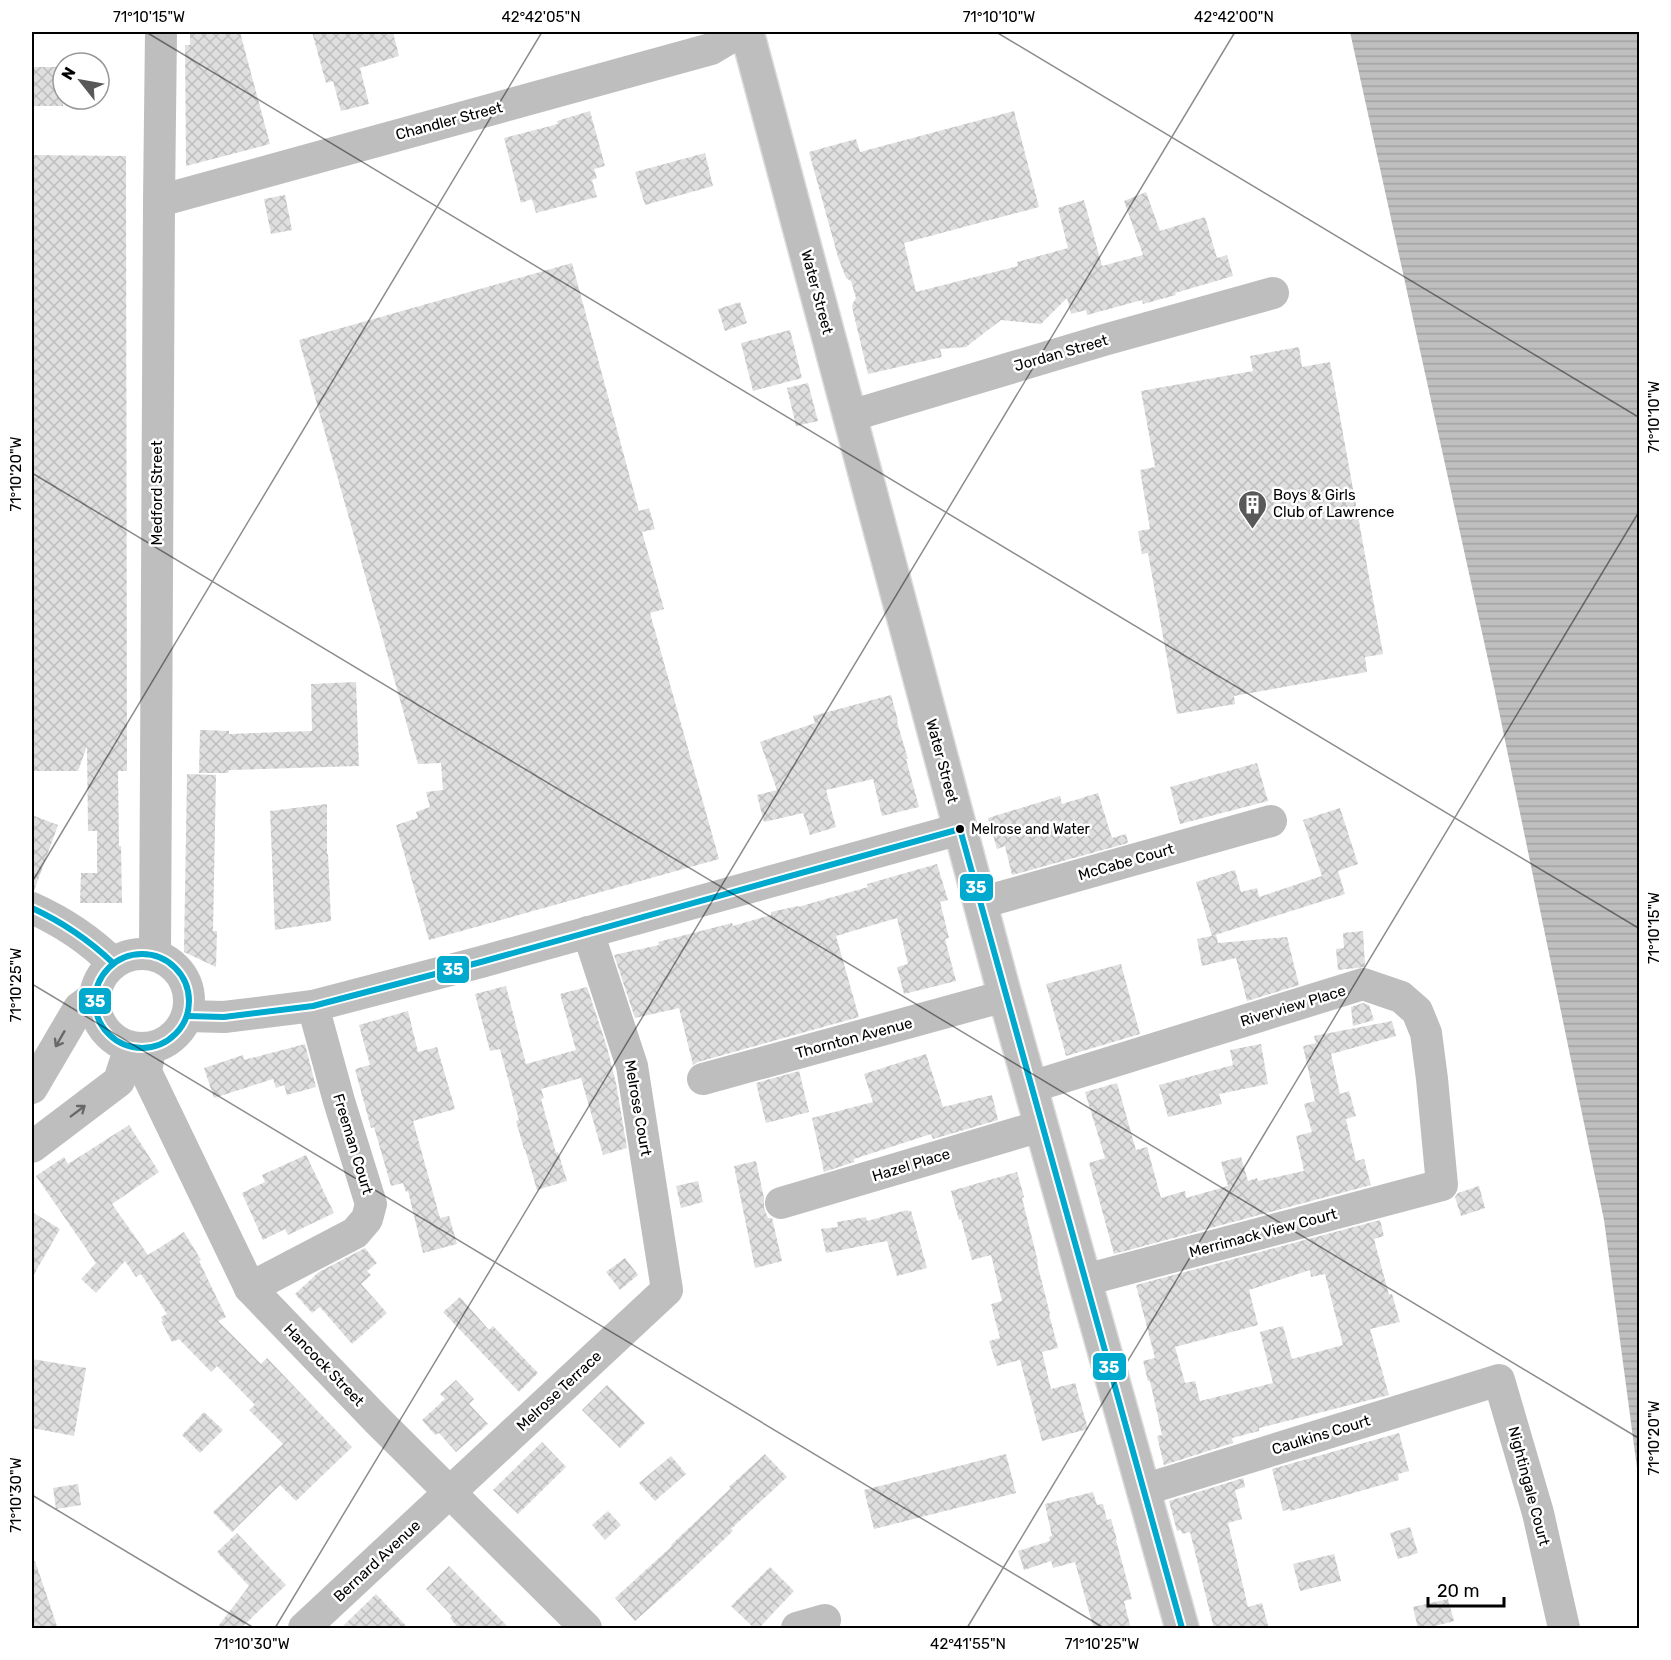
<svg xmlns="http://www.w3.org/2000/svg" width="1671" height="1660" font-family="Rubik,sans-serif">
<defs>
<pattern id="water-rules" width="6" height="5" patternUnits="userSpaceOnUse" patternTransform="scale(1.5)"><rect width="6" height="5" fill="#bfbfbf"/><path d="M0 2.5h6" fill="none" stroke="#a2a2a2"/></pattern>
<pattern id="building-cross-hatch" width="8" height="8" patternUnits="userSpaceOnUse" patternTransform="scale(1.5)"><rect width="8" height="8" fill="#dfdfdf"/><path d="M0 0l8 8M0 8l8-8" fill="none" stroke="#bebebe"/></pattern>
</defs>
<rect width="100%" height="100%" fill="#fff"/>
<polygon fill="url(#water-rules)" points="1350,32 1639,32 1639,1483 1604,1220 1494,687"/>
<g fill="url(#building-cross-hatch)" fill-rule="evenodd">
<polygon points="190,32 240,32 270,144 186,166 185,45 190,45"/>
<polygon points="312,32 393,32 399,56 360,68 369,104 341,111 333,81 326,83"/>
<rect x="32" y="67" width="31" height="39"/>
<polygon points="590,111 605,166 594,169 597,178 592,180 597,197 536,213 532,199 521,203 504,138 558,124 557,121"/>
<polygon points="1014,111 1039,207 904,243 916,292 1018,266 1017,262 1068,248 1058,208 1084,200 1102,266 1143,255 1124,201 1146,192 1160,231 1205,217 1217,258 1227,255 1233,276 1175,293 1176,295 1143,304 1142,300 1087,315 1086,310 1071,314 1067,298 1041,324 1001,320 966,347 940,349 942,357 868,374 852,307 853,303 856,298 851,281 846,278 838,257 809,152 856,139 860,152"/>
<polygon points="705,153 713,186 645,205 635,172"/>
<polygon points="32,155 126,156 127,771 118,771 119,846 121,846 122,903 80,903 81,873 97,873 97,831 88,831 87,746 78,771 32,771"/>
<polygon points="285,195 292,230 271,234 264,199"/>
<polygon points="572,263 639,511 649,508 655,529 642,532 664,609 650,613 719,859 429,940 396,825 418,818 416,812 430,807 426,792 443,790 441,763 418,764 299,340"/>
<polygon points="740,302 747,323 725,331 718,309"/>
<polygon points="790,330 802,378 753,391 741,343"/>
<polygon points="1299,347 1302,367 1330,362 1383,654 1365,657 1367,672 1234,696 1235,704 1177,714 1148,553 1142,554 1138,531 1150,529 1140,470 1155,467 1141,391 1253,371 1250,356"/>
<polygon points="808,383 818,421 796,426 787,388"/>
<polygon points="356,682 359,766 229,770 228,773 199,773 200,730 229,731 229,734 312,731 311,684"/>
<polygon points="891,695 898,721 897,722 908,759 906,759 919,807 882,816 873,779 826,790 836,827 810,835 803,813 764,822 757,795 777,790 760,742 815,723 813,716"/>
<polygon points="1257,763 1268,801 1180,824 1170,787"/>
<polygon points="187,774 216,775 213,931 217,931 216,967 184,952"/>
<polygon points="1098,793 1112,838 1126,834 1128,843 1012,875 1005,846 997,849 988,818 1060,796 1062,804"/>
<polygon points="327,804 327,854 328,854 331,921 275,930 270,811"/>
<polygon points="1340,808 1358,864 1338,871 1345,894 1212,936 1196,882 1235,870 1241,892 1257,888 1259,897 1322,876 1303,820"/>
<polygon points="32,815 58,825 34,891 32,890"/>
<polygon points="937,864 948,900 940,902 949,938 945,939 956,981 904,994 897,967 908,964 897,918 836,936 859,1017 698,1062 693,1065 679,1008 635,1018 614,955 659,945 658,942 732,923 733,926 771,915 771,912 798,906 798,907 868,887 867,884"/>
<polygon points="1363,931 1365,967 1338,970 1336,949 1344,948 1343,933"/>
<polygon points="1216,935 1218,943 1287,937 1299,985 1247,1001 1236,958 1202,966 1197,939"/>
<polygon points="1121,964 1140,1034 1066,1056 1046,984"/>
<polygon points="506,986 526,1064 576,1050 560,994 587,987 606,1044 616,1083 627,1148 603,1155 581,1078 541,1089 544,1098 541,1099 556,1153 558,1152 567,1181 537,1190 525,1149 524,1149 516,1121 519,1120 500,1049 490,1051 475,994"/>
<polygon points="1363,1003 1369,1005 1374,1020 1353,1026 1351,1007"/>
<polygon points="408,1011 418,1052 437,1047 455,1109 413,1121 440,1218 449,1216 457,1244 423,1253 408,1191 406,1192 403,1183 391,1186 374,1127 371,1128 355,1069 370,1065 359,1025"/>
<polygon points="1392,1021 1396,1036 1331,1054 1340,1094 1349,1091 1356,1116 1346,1119 1356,1161 1364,1159 1371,1185 1114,1254 1089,1163 1105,1158 1085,1092 1117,1083 1136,1150 1147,1147 1161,1198 1185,1191 1186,1198 1228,1186 1221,1162 1241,1157 1248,1181 1257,1178 1258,1181 1304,1171 1296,1136 1312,1132 1304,1104 1315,1101 1303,1046 1316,1043 1314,1036"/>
<polygon points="305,1044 316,1087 287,1095 284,1085 276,1088 273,1079 214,1098 204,1068 243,1055 244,1060"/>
<polygon points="1261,1044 1268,1084 1219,1094 1222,1104 1168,1117 1159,1085 1233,1065 1230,1050"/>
<polygon points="926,1054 943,1107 992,1095 998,1120 933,1139 931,1134 854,1159 854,1162 824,1172 812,1118 873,1102 864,1074"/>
<polygon points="799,1071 809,1112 766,1123 756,1083"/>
<polygon points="129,1125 159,1172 112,1204 148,1255 184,1232 201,1260 199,1261 226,1317 218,1321 261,1364 267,1358 352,1447 296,1501 280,1485 232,1532 213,1512 283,1444 249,1410 255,1405 217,1366 211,1372 179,1339 172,1342 161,1321 163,1321 161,1317 167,1314 141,1274 136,1277 125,1261 96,1293 81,1279 96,1263 36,1176 64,1157 68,1164"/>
<polygon points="306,1155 334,1213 288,1235 285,1229 263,1240 242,1193 265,1182 262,1175"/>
<polygon points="756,1161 764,1198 764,1208 768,1218 772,1218 782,1261 755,1268 734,1166"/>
<polygon points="1017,1172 1024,1197 1022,1198 1038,1262 1037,1263 1050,1314 1049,1314 1058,1348 1042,1352 1051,1389 1075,1383 1088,1429 1042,1441 1020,1360 997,1366 989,1341 1000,1338 991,1304 1002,1301 991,1255 972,1260 961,1219 959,1220 951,1191"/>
<polygon points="698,1181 703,1202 681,1208 676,1186"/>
<polygon points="1479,1186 1485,1208 1461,1216 1455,1197 1458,1193"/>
<polygon points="907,1210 908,1211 911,1211 927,1268 897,1276 887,1241 826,1253 821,1229 838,1227 837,1222 866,1217 867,1221"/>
<polygon points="32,1212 60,1229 32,1278"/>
<path d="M1380 1220 1384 1236 1374 1239 1389 1295 1392 1294 1400 1322 1370 1329 1389 1395 1259 1428V1431L1232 1438 1233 1443 1164 1465 1157 1436 1162 1435 1150 1381H1148L1143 1361 1155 1358 1136 1285ZM1310 1270 1311 1277 1325 1274 1343 1345 1292 1359 1283 1326 1260 1332 1273 1383 1200 1401 1195 1381 1185 1383 1175 1347 1258 1325 1249 1290Z"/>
<polygon points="365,1248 377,1263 367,1271 371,1275 361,1284 387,1313 352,1344 320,1307 312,1313 295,1294 319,1272"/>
<polygon points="625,1258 638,1275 620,1290 606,1272"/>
<polygon points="460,1297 489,1330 493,1326 538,1373 519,1392 443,1312"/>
<polygon points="32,1359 86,1368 74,1436 32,1428"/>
<polygon points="456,1380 474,1399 469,1404 488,1424 456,1452 439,1433 435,1435 422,1420 445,1399 440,1394"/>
<polygon points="607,1385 645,1423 620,1448 582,1410"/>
<polygon points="204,1412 223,1430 200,1453 182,1435"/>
<polygon points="1399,1433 1409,1471 1398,1474 1399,1480 1290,1511 1290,1509 1283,1511 1272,1469"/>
<polygon points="542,1442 566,1467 518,1514 493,1490"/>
<polygon points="765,1454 787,1477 731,1529 733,1531 682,1579 635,1621 615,1598 672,1546 671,1545 731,1488 729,1487"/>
<polygon points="1006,1454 1016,1493 874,1529 864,1490"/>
<polygon points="671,1456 686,1474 655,1501 639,1483"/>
<polygon points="1243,1478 1245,1487 1235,1490 1242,1519 1228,1523 1248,1607 1262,1603 1269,1629 1214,1629 1190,1532 1182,1534 1181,1530 1177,1531 1169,1501"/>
<polygon points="78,1484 81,1505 56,1509 53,1488"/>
<polygon points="1093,1492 1097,1505 1103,1504 1107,1520 1111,1519 1117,1540 1116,1540 1132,1599 1124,1601 1131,1629 1094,1629 1075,1562 1053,1568 1051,1561 1024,1570 1018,1551 1050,1541 1049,1537 1052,1536 1045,1504"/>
<polygon points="608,1511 621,1525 605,1540 592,1525"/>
<polygon points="1410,1527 1418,1553 1398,1559 1390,1533"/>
<polygon points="237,1533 286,1585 240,1629 216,1629 249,1586 217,1552"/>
<polygon points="1334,1554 1341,1581 1300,1591 1293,1564"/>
<polygon points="35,1561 58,1629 32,1629 32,1562"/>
<polygon points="449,1566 510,1629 459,1629 450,1618 452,1616 426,1589"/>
<polygon points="770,1567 794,1591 758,1629 755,1629 731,1606"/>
<polygon points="376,1594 409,1629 340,1629"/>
<polygon points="1448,1599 1454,1621 1424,1629 1418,1629 1413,1607"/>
</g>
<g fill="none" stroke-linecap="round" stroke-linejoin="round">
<defs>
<polyline id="major" points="747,32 1005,996 1182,1628"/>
</defs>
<use href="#major" stroke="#dbdbdb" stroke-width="36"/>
<g stroke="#bebebe" stroke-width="32">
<polyline points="159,201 711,49 726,40 735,32"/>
<polyline points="850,416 1104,340 1273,293"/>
<polyline points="980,903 1271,821"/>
<path d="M32 908C63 922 89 939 113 963"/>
<circle cx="142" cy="1001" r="47"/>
<polyline points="155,955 159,201 161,32"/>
<polyline points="187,1016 224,1017 313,1006 481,962 960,829"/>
<polyline points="150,1048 146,1072 250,1288 377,1420 586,1628"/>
<polyline points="703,1079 1005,996"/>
<polyline points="1031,1087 1363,984 1401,997 1417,1011 1426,1033 1432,1079 1442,1185 1085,1280"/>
<polyline points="32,1088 79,1008 95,996"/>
<polyline points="32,1147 119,1081 130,1047"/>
<polyline points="781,1203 1041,1126"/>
<polyline points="250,1288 355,1233 367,1219 371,1204 339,1101 313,1006"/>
<polyline points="1143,1490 1499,1380 1538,1513 1564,1628"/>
<polyline points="304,1628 667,1290 632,1066 588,932"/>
<polyline points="797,1628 825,1620"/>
</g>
<use href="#major" stroke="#bebebe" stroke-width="33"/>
<defs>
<g id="bus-1">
<path d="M32 908C62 922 89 940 113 963"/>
<circle cx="142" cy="1001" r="47"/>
<polyline points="187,1016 224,1017 313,1006 481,962 960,829 1182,1628"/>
</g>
</defs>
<use href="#bus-1" stroke="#fff" stroke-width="10"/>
<use href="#bus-1" stroke="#00a9ce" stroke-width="6"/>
</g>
<defs><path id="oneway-shaft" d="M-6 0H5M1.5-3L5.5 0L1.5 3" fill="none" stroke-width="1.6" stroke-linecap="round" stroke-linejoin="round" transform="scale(1.5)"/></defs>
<g stroke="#686868">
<use href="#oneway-shaft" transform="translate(60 1039) rotate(120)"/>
<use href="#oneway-shaft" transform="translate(78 1111) rotate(-37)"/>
</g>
<path fill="none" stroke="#000" stroke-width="1.5" stroke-opacity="0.45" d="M146 32 1640 929M996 32 1640 418M32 473 1640 1439M32 882 542 32M32 984 1104 1628M32 1495 254 1628M275 1628 1235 32M967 1628 1640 510"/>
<defs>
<symbol id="building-pin" viewBox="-11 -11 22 30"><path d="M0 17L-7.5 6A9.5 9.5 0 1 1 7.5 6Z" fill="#595959" stroke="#fff"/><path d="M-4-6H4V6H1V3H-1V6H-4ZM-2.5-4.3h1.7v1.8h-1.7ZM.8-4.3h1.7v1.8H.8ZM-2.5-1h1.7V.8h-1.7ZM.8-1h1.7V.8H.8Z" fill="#fff"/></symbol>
</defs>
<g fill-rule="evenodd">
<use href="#building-pin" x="1236" y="488" width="33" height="45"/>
</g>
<circle fill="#000" stroke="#fff" stroke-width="2" cx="960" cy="829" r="5"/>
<g text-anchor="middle" stroke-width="5" stroke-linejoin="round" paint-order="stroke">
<g font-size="14" fill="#000" stroke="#fff" text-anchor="start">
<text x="971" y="834">Melrose and Water</text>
</g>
<g font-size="15" fill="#000" stroke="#fff">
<text transform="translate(449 121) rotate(-15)" y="5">Chandler Street</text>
<text transform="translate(817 292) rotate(75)" y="5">Water Street</text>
<text transform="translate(1061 353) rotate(-16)" y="5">Jordan Street</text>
<text transform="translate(157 493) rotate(-90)" y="5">Medford Street</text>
<text transform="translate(942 761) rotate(75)" y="5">Water Street</text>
<text transform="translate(1126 862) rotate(-16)" y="5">McCabe Court</text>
<text transform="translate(1293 1006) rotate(-17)" y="5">Riverview Place</text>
<text transform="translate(854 1038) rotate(-15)" y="5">Thornton Avenue</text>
<text transform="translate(638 1108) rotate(80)" y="5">Melrose Court</text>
<text transform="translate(353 1144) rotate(73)" y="5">Freeman Court</text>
<text transform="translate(911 1165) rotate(-17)" y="5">Hazel Place</text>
<text transform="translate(1263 1233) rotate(-15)" y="5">Merrimack View Court</text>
<text transform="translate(324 1365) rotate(46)" y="5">Hancock Street</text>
<text transform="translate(559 1391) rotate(-43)" y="5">Melrose Terrace</text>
<text transform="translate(1321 1435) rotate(-17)" y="5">Caulkins Court</text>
<text transform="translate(1529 1486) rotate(75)" y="5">Nightingale Court</text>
<text transform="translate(377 1561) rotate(-43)" y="5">Bernard Avenue</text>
</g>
<g font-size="15" fill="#000" stroke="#fff" text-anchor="start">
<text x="1273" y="500">Boys &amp; Girls<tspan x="1273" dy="17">Club of Lawrence</tspan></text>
</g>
</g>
<g stroke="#fff" stroke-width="2">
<rect x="959" y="873" width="35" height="29" rx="6" fill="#00a9ce"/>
<rect x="436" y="955" width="34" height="29" rx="6" fill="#00a9ce"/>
<rect x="78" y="987" width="34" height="28" rx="6" fill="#00a9ce"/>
<rect x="1092" y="1352" width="35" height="29" rx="6" fill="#00a9ce"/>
</g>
<g font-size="16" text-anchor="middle" font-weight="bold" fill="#fff">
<text x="976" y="893">35</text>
<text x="453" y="975">35</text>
<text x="95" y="1007">35</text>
<text x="1109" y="1373">35</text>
</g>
<rect width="1671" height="1660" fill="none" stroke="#ffffff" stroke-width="66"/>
<g transform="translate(81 81) rotate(301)"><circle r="28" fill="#ffffff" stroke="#999999" stroke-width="1.5"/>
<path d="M0-4.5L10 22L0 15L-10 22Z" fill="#595959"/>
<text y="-9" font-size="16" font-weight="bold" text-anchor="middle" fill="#000000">N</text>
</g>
<path d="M1428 1597v9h76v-9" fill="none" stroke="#000000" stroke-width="3"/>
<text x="1437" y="1597" font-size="18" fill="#000000" stroke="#ffffff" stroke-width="4.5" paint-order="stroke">20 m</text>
<rect x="33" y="33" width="1605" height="1594" fill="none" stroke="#000" stroke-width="2"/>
<g font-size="15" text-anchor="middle" fill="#000">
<text x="149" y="22">71°10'15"W</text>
<text x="541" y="22">42°42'05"N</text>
<text x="999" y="22">71°10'10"W</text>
<text x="1234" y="22">42°42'00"N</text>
<text transform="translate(1654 417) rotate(-90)" y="5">71°10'10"W</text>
<text transform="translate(16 474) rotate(-90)" y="5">71°10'20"W</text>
<text transform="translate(1654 928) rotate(-90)" y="5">71°10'15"W</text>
<text transform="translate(16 985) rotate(-90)" y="5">71°10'25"W</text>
<text transform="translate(1654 1438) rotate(-90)" y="5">71°10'20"W</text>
<text transform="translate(16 1495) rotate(-90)" y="5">71°10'30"W</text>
<text x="252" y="1649">71°10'30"W</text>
<text x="968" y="1649">42°41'55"N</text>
<text x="1102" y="1649">71°10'25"W</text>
</g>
</svg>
